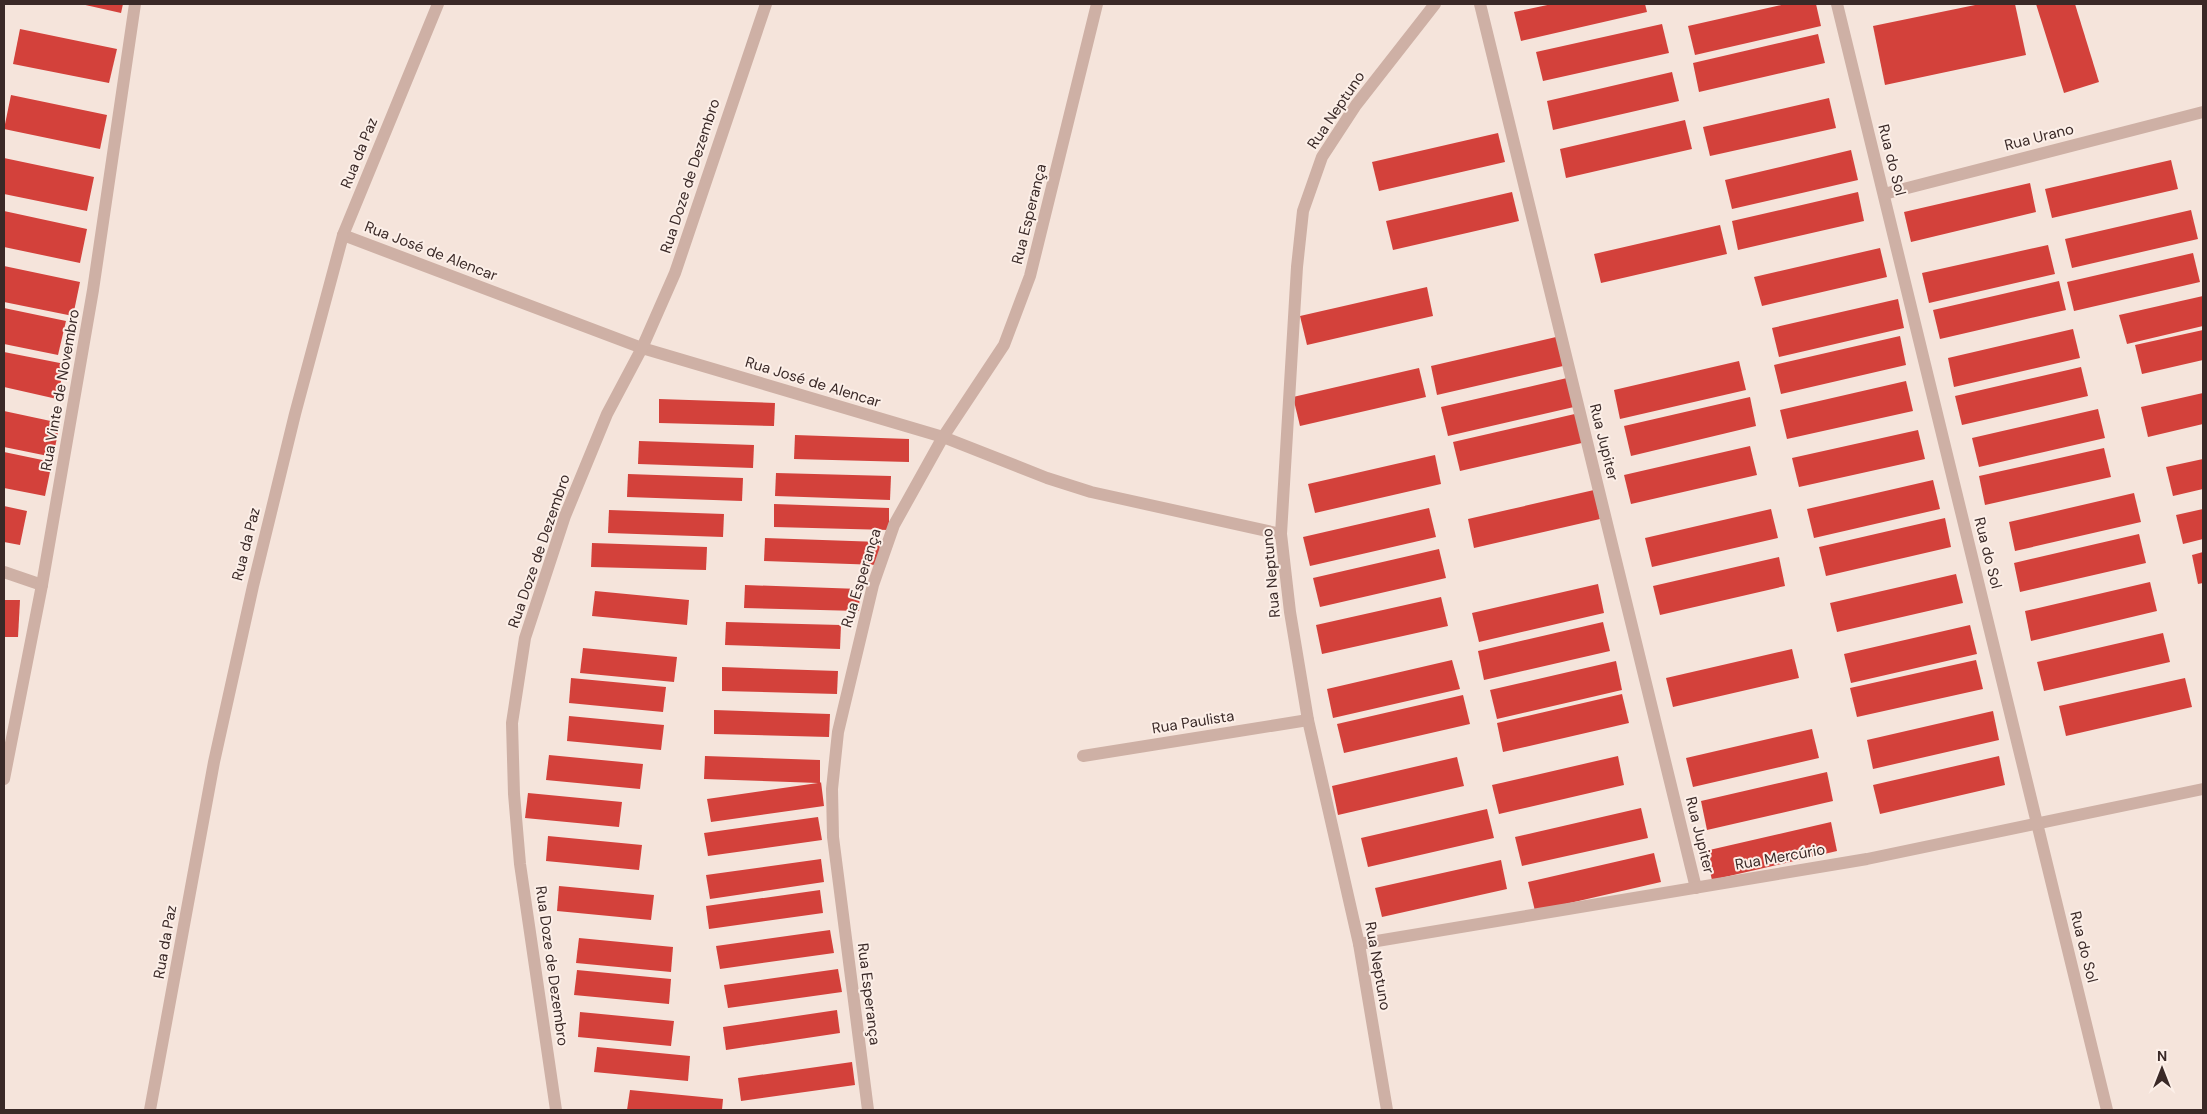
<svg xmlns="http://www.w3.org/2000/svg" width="2207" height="1114" font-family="'DM Sans',sans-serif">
<rect width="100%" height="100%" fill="#f5e4db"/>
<g fill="#d3413b">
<polygon points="81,4 123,4 121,13"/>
<polygon points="1552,4 1645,4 1647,12 1521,41 1514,12"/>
<polygon points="1786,4 1816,4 1821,26 1695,55 1688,26"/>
<polygon points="1980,4 2015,4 2026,55 1885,85 1873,26"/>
<polygon points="2036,4 2075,4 2099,82 2064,93"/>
<polygon points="1662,24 1669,53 1543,81 1536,52"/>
<polygon points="20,29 117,49 109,83 13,64"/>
<polygon points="1818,34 1825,63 1699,92 1693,63"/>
<polygon points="1672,72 1679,101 1553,130 1547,101"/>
<polygon points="11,95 107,115 100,149 4,129"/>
<polygon points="1829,98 1836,128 1710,156 1703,127"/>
<polygon points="1685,120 1692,149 1566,178 1560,149"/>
<polygon points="1498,133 1505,162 1379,191 1372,162"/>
<polygon points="1851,150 1858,180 1732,209 1725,180"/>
<polygon points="4,158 94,177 87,211 4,194"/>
<polygon points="2171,160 2178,189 2052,218 2045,189"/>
<polygon points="2030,183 2036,212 1911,242 1904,212"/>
<polygon points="1512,192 1519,221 1393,250 1386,221"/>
<polygon points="1858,192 1864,221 1738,250 1732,221"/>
<polygon points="2191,210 2198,239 2072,268 2065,239"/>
<polygon points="4,211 87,229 80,263 4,247"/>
<polygon points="1720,225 1727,254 1601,283 1594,254"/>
<polygon points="2048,245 2055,274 1929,303 1922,273"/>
<polygon points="1880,248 1887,277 1762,306 1754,277"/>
<polygon points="2193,253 2200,282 2074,311 2067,282"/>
<polygon points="4,266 80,282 73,316 4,302"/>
<polygon points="2059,281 2066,310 1940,339 1933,310"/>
<polygon points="1427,287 1433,316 1307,345 1300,316"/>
<polygon points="2203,296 2203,326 2127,344 2119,315"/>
<polygon points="1898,299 1904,328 1779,357 1772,328"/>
<polygon points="4,308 66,321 58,355 4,344"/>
<polygon points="2073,329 2080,358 1954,387 1948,358"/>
<polygon points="2203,330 2203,360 2142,374 2135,345"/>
<polygon points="1900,336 1906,365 1781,394 1774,365"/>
<polygon points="1556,337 1563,366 1437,395 1431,366"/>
<polygon points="4,352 65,364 57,399 4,387"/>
<polygon points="1739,361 1746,390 1620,419 1614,390"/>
<polygon points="2081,367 2088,396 1962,425 1955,396"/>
<polygon points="1419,368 1426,397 1300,426 1293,397"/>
<polygon points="1567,378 1574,407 1448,436 1441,407"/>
<polygon points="1906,381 1913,411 1787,439 1780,410"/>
<polygon points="2203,393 2203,424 2148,437 2141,407"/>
<polygon points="1750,397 1756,426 1631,456 1624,426"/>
<polygon points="659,399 775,403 774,426 659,423"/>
<polygon points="2098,409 2105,438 1979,467 1972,438"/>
<polygon points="4,411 60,423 53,457 4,447"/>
<polygon points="1579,413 1586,442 1460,471 1453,442"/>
<polygon points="1918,430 1925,459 1799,487 1792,458"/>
<polygon points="795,435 909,439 909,462 794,459"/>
<polygon points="639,441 754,445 753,468 638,464"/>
<polygon points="1750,446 1757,475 1631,504 1624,475"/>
<polygon points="2104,448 2111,477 1985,505 1979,476"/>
<polygon points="4,452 52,462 45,496 4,488"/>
<polygon points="1435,455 1441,484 1315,513 1308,484"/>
<polygon points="2203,459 2203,489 2173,496 2166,467"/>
<polygon points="776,473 891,476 890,500 775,496"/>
<polygon points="628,474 743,478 742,501 627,497"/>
<polygon points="1933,480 1940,509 1814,538 1807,509"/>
<polygon points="1594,490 1600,519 1474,548 1468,519"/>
<polygon points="2134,493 2141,522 2015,551 2009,522"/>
<polygon points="774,504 889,508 889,530 774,527"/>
<polygon points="4,506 27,511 20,545 4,542"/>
<polygon points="1429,508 1436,537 1310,566 1303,537"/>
<polygon points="1771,509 1778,538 1652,567 1645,538"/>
<polygon points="2203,509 2203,539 2183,544 2176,515"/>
<polygon points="609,510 724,514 723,537 608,533"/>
<polygon points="1945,518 1951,547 1826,576 1819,547"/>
<polygon points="2139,534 2146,563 2020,592 2014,563"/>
<polygon points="765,538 880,542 879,565 764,561"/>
<polygon points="592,543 707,547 706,570 591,567"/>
<polygon points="1439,549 1446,578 1320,607 1313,578"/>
<polygon points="2203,552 2203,583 2198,584 2192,555"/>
<polygon points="1779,557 1785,586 1660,615 1653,586"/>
<polygon points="1956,574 1963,603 1837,632 1830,603"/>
<polygon points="2150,582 2157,611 2031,641 2025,611"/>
<polygon points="1598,584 1604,613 1479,642 1472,613"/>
<polygon points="745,585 860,589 859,611 744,608"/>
<polygon points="595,591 689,600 687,625 592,616"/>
<polygon points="1441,597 1448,626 1322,654 1316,625"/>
<polygon points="4,600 20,600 18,637 4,637"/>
<polygon points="726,622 841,625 840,649 725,645"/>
<polygon points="1603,622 1610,651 1484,680 1478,651"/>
<polygon points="1970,625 1977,654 1851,683 1844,654"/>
<polygon points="2163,633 2170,662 2044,691 2037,662"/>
<polygon points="583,648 677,657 674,682 580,673"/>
<polygon points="1792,649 1799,678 1673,707 1666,678"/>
<polygon points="1452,660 1460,689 1333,718 1327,689"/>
<polygon points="1976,660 1983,689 1857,717 1850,688"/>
<polygon points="1616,661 1622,690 1497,719 1490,690"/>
<polygon points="722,667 838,671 837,694 722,691"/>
<polygon points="571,678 666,687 663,712 569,703"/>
<polygon points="2185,678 2192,707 2066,736 2059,706"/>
<polygon points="1622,694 1629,723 1503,752 1497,723"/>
<polygon points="1463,695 1470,724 1344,753 1337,724"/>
<polygon points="714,710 830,714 829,737 714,734"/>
<polygon points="1993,711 1999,740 1873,769 1867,740"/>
<polygon points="569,716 664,725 661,750 567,741"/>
<polygon points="1812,729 1819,758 1693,787 1686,758"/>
<polygon points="549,755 643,764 640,789 546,780"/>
<polygon points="705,756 820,760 820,783 821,782 824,806 711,822 707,799 818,783 704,779"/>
<polygon points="1618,756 1624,785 1499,814 1492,785"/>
<polygon points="1999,756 2005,785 1880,814 1873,785"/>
<polygon points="1457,757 1464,786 1338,815 1332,786"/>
<polygon points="1827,772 1833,801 1707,830 1701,801"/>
<polygon points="528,793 622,802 619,827 525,818"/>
<polygon points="1641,808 1648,838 1522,866 1515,837"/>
<polygon points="1487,809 1494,838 1368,867 1361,838"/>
<polygon points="818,817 822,840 708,856 704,833"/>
<polygon points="1831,822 1837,851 1712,880 1705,851"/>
<polygon points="548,836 642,845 639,870 546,861"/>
<polygon points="1654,853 1661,882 1535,911 1528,882"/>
<polygon points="821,859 824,882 710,899 706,875"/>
<polygon points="1501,860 1507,889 1382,917 1375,888"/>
<polygon points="559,886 654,895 651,920 557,911"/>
<polygon points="820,890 823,913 709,929 706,906"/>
<polygon points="830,930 834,953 720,969 716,946"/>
<polygon points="579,938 673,947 671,972 576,963"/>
<polygon points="838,969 842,992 728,1008 724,985"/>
<polygon points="577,970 671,979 669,1004 574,995"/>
<polygon points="837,1010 840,1033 726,1050 723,1027"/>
<polygon points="580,1012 674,1021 671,1046 578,1037"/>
<polygon points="597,1047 690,1056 688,1081 594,1072"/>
<polygon points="852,1062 855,1085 741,1101 738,1078"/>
<polygon points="630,1090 723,1099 722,1110 627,1110"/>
</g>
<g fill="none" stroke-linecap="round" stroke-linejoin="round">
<g stroke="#ceb0a5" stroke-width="12">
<polyline points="1480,4 1696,888"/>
<polyline points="1837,4 2107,1110"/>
<polyline points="1884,194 2203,112"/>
<polyline points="343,235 642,348 943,437 1047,478 1091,492 1281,534"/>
<polyline points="4,572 42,585"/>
<polyline points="1083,756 1308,720"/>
<polyline points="4,779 42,585 93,290 135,4"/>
<polyline points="1359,944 1867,859 2203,789"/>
<polyline points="150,1110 214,762 253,586 295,414 343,235 438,4"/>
<polyline points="556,1110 520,864 514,794 512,723 525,638 565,516 607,414 642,348 675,273 766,4"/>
<polyline points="868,1110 833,837 832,789 838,732 873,585 894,525 943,437 1004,345 1030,276 1097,4"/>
<polyline points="1387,1110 1359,944 1308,720 1290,612 1281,534 1297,267 1303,211 1322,157 1356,105 1435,4"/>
</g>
</g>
<g text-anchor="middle" stroke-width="4" stroke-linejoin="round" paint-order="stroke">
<g font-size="15" fill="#3a2927" stroke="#fcefe8">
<text transform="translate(1336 110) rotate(-56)" y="5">Rua Neptuno</text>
<text transform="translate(2039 137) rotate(-14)" y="5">Rua Urano</text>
<text transform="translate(359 153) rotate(-68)" y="5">Rua da Paz</text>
<text transform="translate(1892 160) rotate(76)" y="5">Rua do Sol</text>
<text transform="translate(690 176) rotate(-72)" y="5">Rua Doze de Dezembro</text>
<text transform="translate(1029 214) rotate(-76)" y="5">Rua Esperança</text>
<text transform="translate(431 251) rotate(21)" y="5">Rua José de Alencar</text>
<text transform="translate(813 382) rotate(17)" y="5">Rua José de Alencar</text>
<text transform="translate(60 390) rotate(-80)" y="5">Rua Vinte de Novembro</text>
<text transform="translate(1604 442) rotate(76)" y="5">Rua Jupiter</text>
<text transform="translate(246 544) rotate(-76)" y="5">Rua da Paz</text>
<text transform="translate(539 551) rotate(-71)" y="5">Rua Doze de Dezembro</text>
<text transform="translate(1988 553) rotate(76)" y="5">Rua do Sol</text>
<text transform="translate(1271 573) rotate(-95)" y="5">Rua Neptuno</text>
<text transform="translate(861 578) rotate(-73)" y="5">Rua Esperança</text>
<text transform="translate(1193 722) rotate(-9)" y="5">Rua Paulista</text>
<text transform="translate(1700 835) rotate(76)" y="5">Rua Jupiter</text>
<text transform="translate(1780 857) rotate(-10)" y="5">Rua Mercúrio</text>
<text transform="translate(165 942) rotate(-80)" y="5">Rua da Paz</text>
<text transform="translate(2084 947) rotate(76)" y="5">Rua do Sol</text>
<text transform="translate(552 966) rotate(82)" y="5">Rua Doze de Dezembro</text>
<text transform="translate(1378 966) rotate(80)" y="5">Rua Neptuno</text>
<text transform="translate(869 994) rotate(83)" y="5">Rua Esperança</text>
</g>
</g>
<rect width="2207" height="1114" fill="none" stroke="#3a2927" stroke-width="10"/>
<g transform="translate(2162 1069)" stroke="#fcefe8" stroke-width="4" paint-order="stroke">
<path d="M0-4L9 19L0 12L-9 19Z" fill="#3a2927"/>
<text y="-8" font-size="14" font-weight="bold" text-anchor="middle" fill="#3a2927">N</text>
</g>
</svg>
